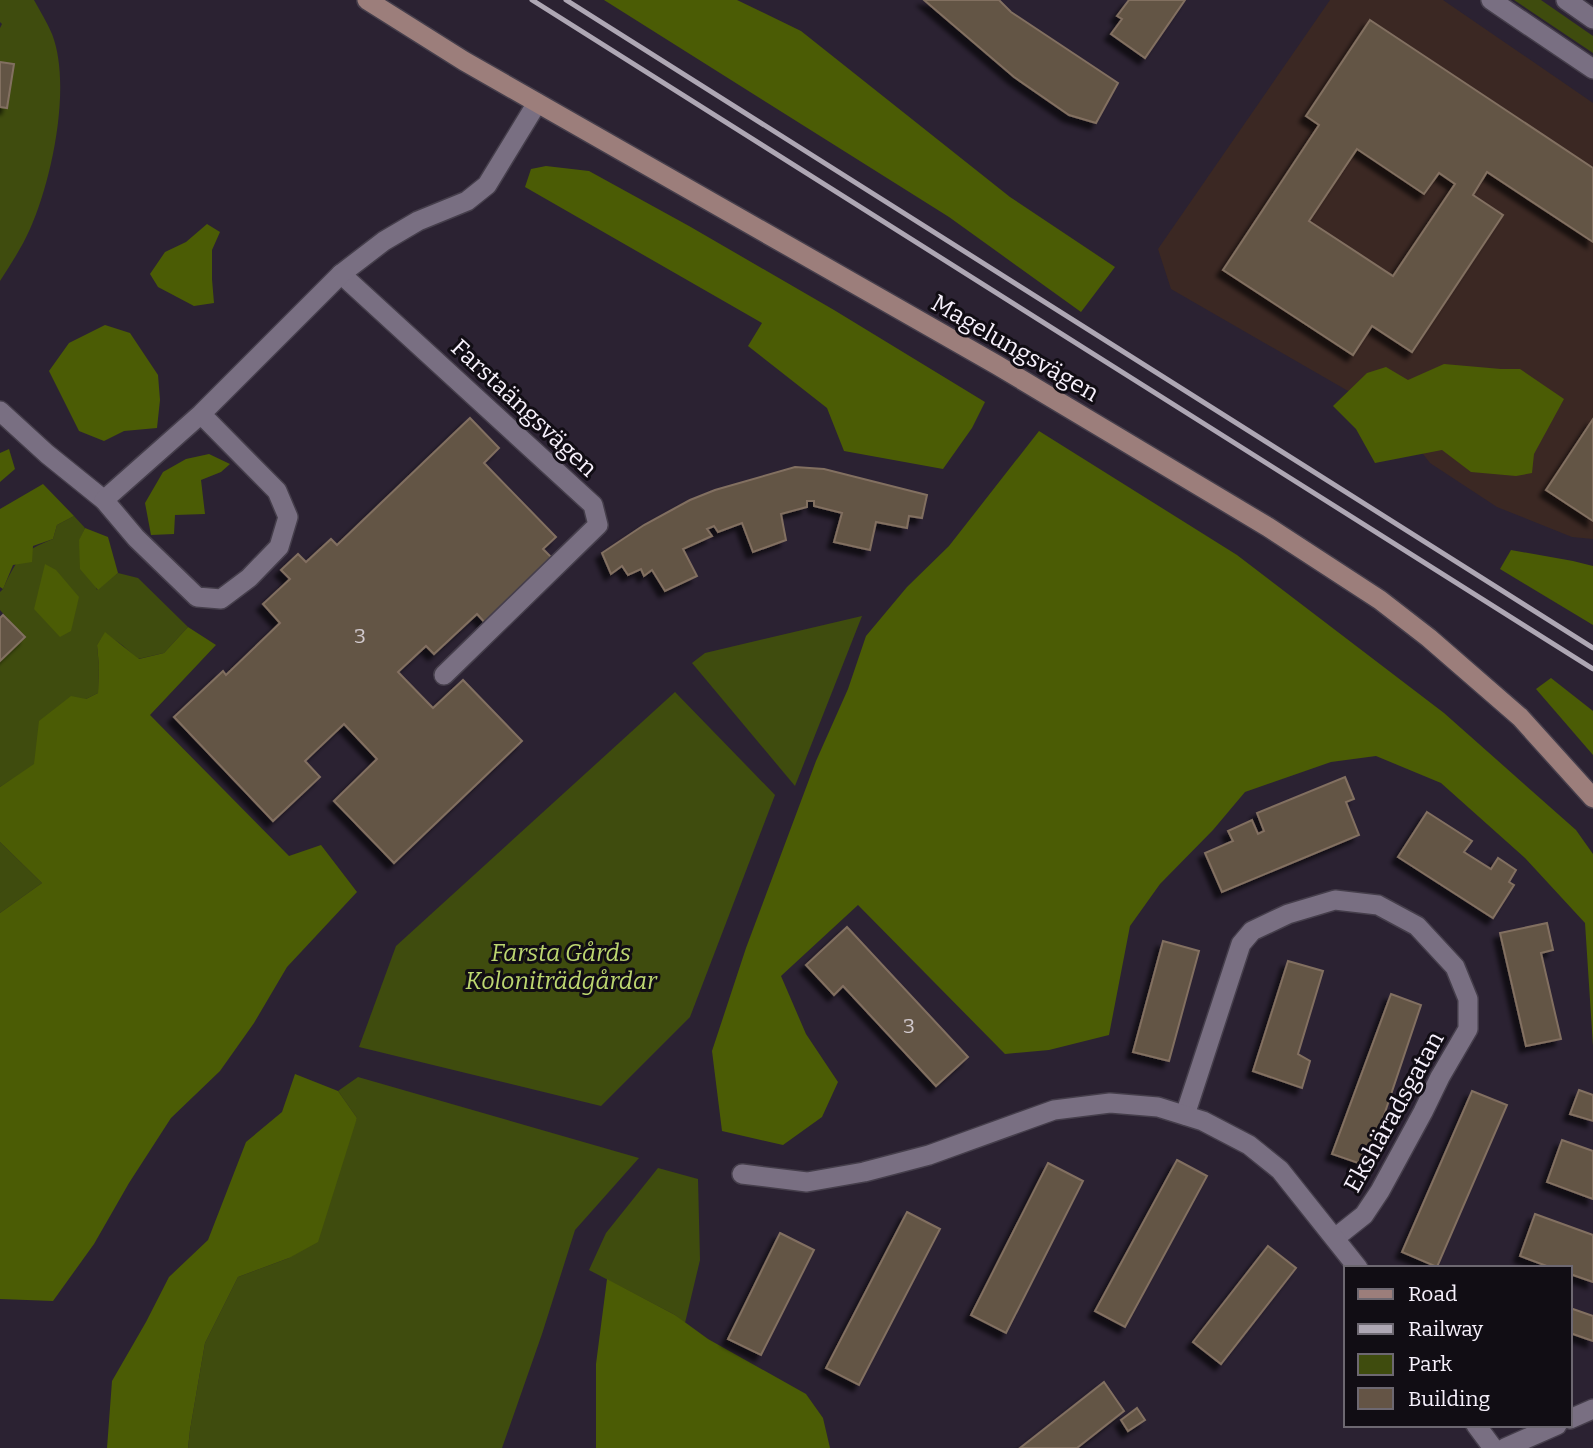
<svg xmlns="http://www.w3.org/2000/svg" width="1593" height="1448" font-family="Bitter,serif">
<defs>
<filter id="shadow"><feDropShadow dx="-6" dy="6" stdDeviation="2" flood-color="#0009"/></filter>
</defs>
<rect width="100%" height="100%" fill="#2b2232"/>
<polygon fill="#3b2823" points="1330,0 1443,0 1593,103 1593,539 1572,537 1497,507 1430,463 1395,418 1171,289 1158,249"/>
<g fill="#3f4c0e">
<path d="M0 0H34C40 11 47 22 52 34 72 85 52 180 30 229 22 247 11 264 0 281V107H7L14 65 0 62V28L2 24 0 22Z"/>
<polygon points="1514,0 1541,0 1593,36 1593,53"/>
<path d="M74 516 85 528 79 541 97 590 118 573 138 578 188 627 164 653 138 659 122 645 105 633 97 645 99 666 98 693 86 699 34 765 0 787V661L24 637 0 610V592L3 589C16 560 22 551 53 539L57 525Z"/>
<polygon points="862,616 795,786 692,663 705,653"/>
<polygon points="675,692 775,795 690,1017 601,1106 359,1047 396,946"/>
<polygon points="0,842 42,883 0,913"/>
<polygon points="358,1077 639,1158 575,1230 542,1334 502,1448 188,1448 190,1430 205,1343 238,1277 289,1258 357,1118 338,1091"/>
<polygon points="658,1168 698,1179 700,1260 685,1323 675,1315 589,1270 606,1233"/>
</g>
<g fill="#4b5c05">
<polygon points="604,0 737,0 801,31 1010,197 1115,267 1081,312 949,217"/>
<polygon points="546,166 589,171 689,226 834,310 985,402 972,428 943,469 844,451 827,408 748,346 762,323 525,187 531,169"/>
<polygon points="207,224 220,232 212,250 212,279 214,303 194,306 158,287 150,274 165,252 186,242"/>
<polygon points="105,325 130,333 158,375 160,400 157,428 124,431 104,441 79,431 49,371 69,343"/>
<polygon points="1444,364 1501,369 1520,369 1564,399 1534,454 1532,473 1516,476 1471,472 1442,450 1375,463 1356,429 1333,406 1367,373 1386,367 1408,380"/>
<polygon points="1039,431 1237,555 1444,713 1576,830 1593,854 1593,1046 1585,923 1525,858 1441,783 1376,756 1331,762 1245,792 1213,830 1160,884 1130,926 1109,1035 1049,1050 1005,1054 858,905 781,976 806,1034 838,1082 822,1117 783,1145 722,1131 712,1051 746,948 816,761 848,689 866,636 907,587 949,546"/>
<polygon points="9,449 15,469 0,482 0,453"/>
<polygon points="209,454 230,464 221,472 201,480 205,514 175,515 174,534 151,535 145,503 163,472 186,459"/>
<polygon points="43,484 74,516 57,525 53,539 33,546 32,562 13,565 3,589 0,587 0,509"/>
<polygon points="85,528 108,537 118,573 98,590 80,569 79,540"/>
<polygon points="1511,550 1573,561 1593,566 1593,625 1500,569"/>
<polygon points="45,564 56,570 79,597 71,631 60,637 34,609"/>
<polygon points="188,627 216,645 150,715 289,856 321,845 357,892 287,967 254,1023 220,1071 171,1118 129,1183 94,1244 53,1301 0,1299 0,913 42,883 0,842 0,787 34,764 39,721 71,696 86,699 98,693 99,666 97,645 105,632 139,659 164,653"/>
<polygon points="1551,678 1593,711 1593,755 1536,689"/>
<polygon points="295,1074 338,1091 357,1118 318,1242 289,1258 238,1277 205,1343 190,1430 188,1448 107,1448 112,1381 146,1322 169,1277 208,1240 246,1142 282,1112"/>
<polygon points="607,1279 675,1315 708,1339 806,1394 823,1418 830,1448 596,1448 596,1364"/>
</g>
<g fill="#645445" stroke="#827061" stroke-width="2" fill-rule="evenodd" filter="url(#shadow)">
<polygon points="924,0 999,0 1011,12 1118,83 1096,123 1069,115 1014,77"/>
<polygon points="1129,0 1185,0 1145,58 1111,34 1122,19 1117,16"/>
<path d="M1370 20 1593 168V242L1487 172 1473 195 1503 215 1412 352 1372 326 1353 355 1223 270 1319 125 1306 116ZM1357 149 1424 194 1439 173 1455 184 1393 276 1309 221Z"/>
<polygon points="0,62 14,64 7,108 0,107"/>
<polygon points="470,418 499,448 484,463 556,537 543,549 555,561 487,625 477,614 434,654 426,646 398,672 433,708 463,680 522,741 394,863 334,801 377,759 344,724 305,761 320,777 273,821 174,717 223,671 226,675 280,623 263,604 290,579 281,570 298,554 306,562 331,539 337,545"/>
<polygon points="1593,419 1593,521 1546,490"/>
<polygon points="795,467 824,469 927,495 922,518 909,516 907,528 876,522 870,550 834,542 842,513 814,506 814,501 807,501 807,507 781,514 786,540 753,552 742,523 718,532 714,526 707,529 712,536 683,549 697,576 665,591 652,570 644,576 641,569 628,575 622,566 611,574 602,553 644,525 690,500 715,490"/>
<polygon points="3,615 25,637 0,661 0,618"/>
<polygon points="1345,777 1354,799 1346,802 1359,835 1222,892 1205,853 1233,841 1228,831 1252,820 1258,834 1264,831 1257,813"/>
<polygon points="1427,812 1472,841 1464,852 1491,869 1498,858 1516,870 1509,882 1514,885 1493,918 1398,857"/>
<polygon points="1547,923 1553,950 1541,953 1561,1039 1526,1046 1500,933"/>
<polygon points="847,927 968,1057 936,1086 843,986 834,995 806,965"/>
<polygon points="1163,941 1199,951 1169,1061 1133,1052"/>
<polygon points="1288,961 1323,971 1298,1054 1310,1061 1302,1088 1253,1071"/>
<polygon points="1391,994 1421,1005 1367,1166 1332,1154"/>
<polygon points="1579,1090 1593,1095 1593,1121 1570,1114"/>
<polygon points="1472,1091 1507,1105 1437,1267 1402,1252"/>
<polygon points="1562,1140 1593,1151 1593,1199 1547,1182"/>
<polygon points="1177,1160 1207,1176 1125,1327 1095,1311"/>
<polygon points="1048,1163 1083,1181 1006,1333 971,1315"/>
<polygon points="907,1212 940,1229 859,1385 826,1368"/>
<polygon points="1535,1214 1593,1235 1593,1282 1570,1274 1570,1268 1552,1268 1520,1256"/>
<polygon points="780,1233 814,1250 761,1355 728,1339"/>
<polygon points="1268,1246 1296,1268 1221,1364 1193,1342"/>
<polygon points="1570,1308 1593,1316 1593,1341 1570,1333"/>
<polygon points="1104,1382 1124,1411 1077,1448 1020,1448"/>
<polygon points="1137,1408 1145,1420 1128,1431 1121,1420"/>
</g>
<g fill="none" stroke-linecap="round" stroke-linejoin="round">
<defs>
<g id="minor">
<polyline points="341,274 593,505 598,525 444,675"/>
<polyline points="0,411 47,454 104,500"/>
<polyline points="201,414 277,491 288,517 279,547 249,578 221,599 197,597 136,538 104,500 201,414 341,274 384,241 418,221 467,201 487,185 537,103"/>
<polyline points="1185,1115 1241,944 1252,931 1288,914 1335,900 1378,905 1417,926 1455,967 1468,999 1468,1029 1440,1077 1423,1112 1380,1191 1364,1215 1335,1238"/>
<polyline points="742,1174 807,1182 864,1172 929,1155 1054,1110 1110,1103 1158,1107 1203,1121 1249,1145 1280,1170 1358,1268"/>
<polyline points="1570,1419 1593,1409"/>
<polyline points="1476,1425 1493,1448"/>
<polyline points="1505,1448 1557,1425"/>
</g>
<g id="tertiary">
<polyline points="1491,0 1593,69"/>
<polyline points="1566,0 1593,19"/>
</g>
<polyline id="secondary" points="367,0 464,61 997,365 1268,527 1380,600 1429,638 1520,717 1593,798"/>
</defs>
<use href="#minor" stroke="#453e4b" stroke-width="22"/>
<use href="#tertiary" stroke="#453e4b" stroke-width="22"/>
<use href="#secondary" stroke="#453e4b" stroke-width="22"/>
<use href="#minor" stroke="#796f82" stroke-width="19"/>
<use href="#tertiary" stroke="#796f82" stroke-width="19"/>
<use href="#secondary" stroke="#9c7e7b" stroke-width="19"/>
<g stroke="#aea7b4" stroke-width="5">
<polyline points="532,0 1593,669"/>
<polyline points="566,0 1593,648"/>
</g>
</g>
<g text-anchor="middle" stroke-width="6" stroke-linejoin="round" paint-order="stroke">
<g font-size="21" fill="#d2cace">
<text x="360" y="643">3</text>
<text x="909" y="1033">3</text>
</g>
<g font-size="24" fill="#f7f1fc" stroke="#110d14">
<text transform="translate(1015 348) rotate(30)" y="8">Magelungsvägen</text>
<text transform="translate(524 408) rotate(43)" y="8">Farstaängsvägen</text>
<text transform="translate(1394 1112) rotate(-61)" y="8">Ekshäradsgatan</text>
</g>
<g font-size="24" font-style="italic" fill="#bdd770" stroke="#110d14">
<text x="561" y="961">Farsta Gårds<tspan x="561" dy="28">Koloniträdgårdar</tspan></text>
</g>
</g>
<rect x="1344" y="1266" width="228" height="161" fill="#110d14" stroke="#6d6871" stroke-width="2"/>
<rect x="1358" y="1289" width="35" height="10" fill="#9c7e7b" stroke="#6d6871" stroke-width="2"/>
<text x="1408" y="1301" font-size="21" fill="#f7f1fc">Road</text>
<rect x="1358" y="1324" width="35" height="10" fill="#aea7b4" stroke="#6d6871" stroke-width="2"/>
<text x="1408" y="1336" font-size="21" fill="#f7f1fc">Railway</text>
<rect x="1358" y="1354" width="35" height="21" fill="#3f4c0e" stroke="#6d6871" stroke-width="2"/>
<text x="1408" y="1371" font-size="21" fill="#f7f1fc">Park</text>
<rect x="1358" y="1388" width="35" height="21" fill="#645445" stroke="#6d6871" stroke-width="2"/>
<text x="1408" y="1406" font-size="21" fill="#f7f1fc">Building</text>
</svg>
